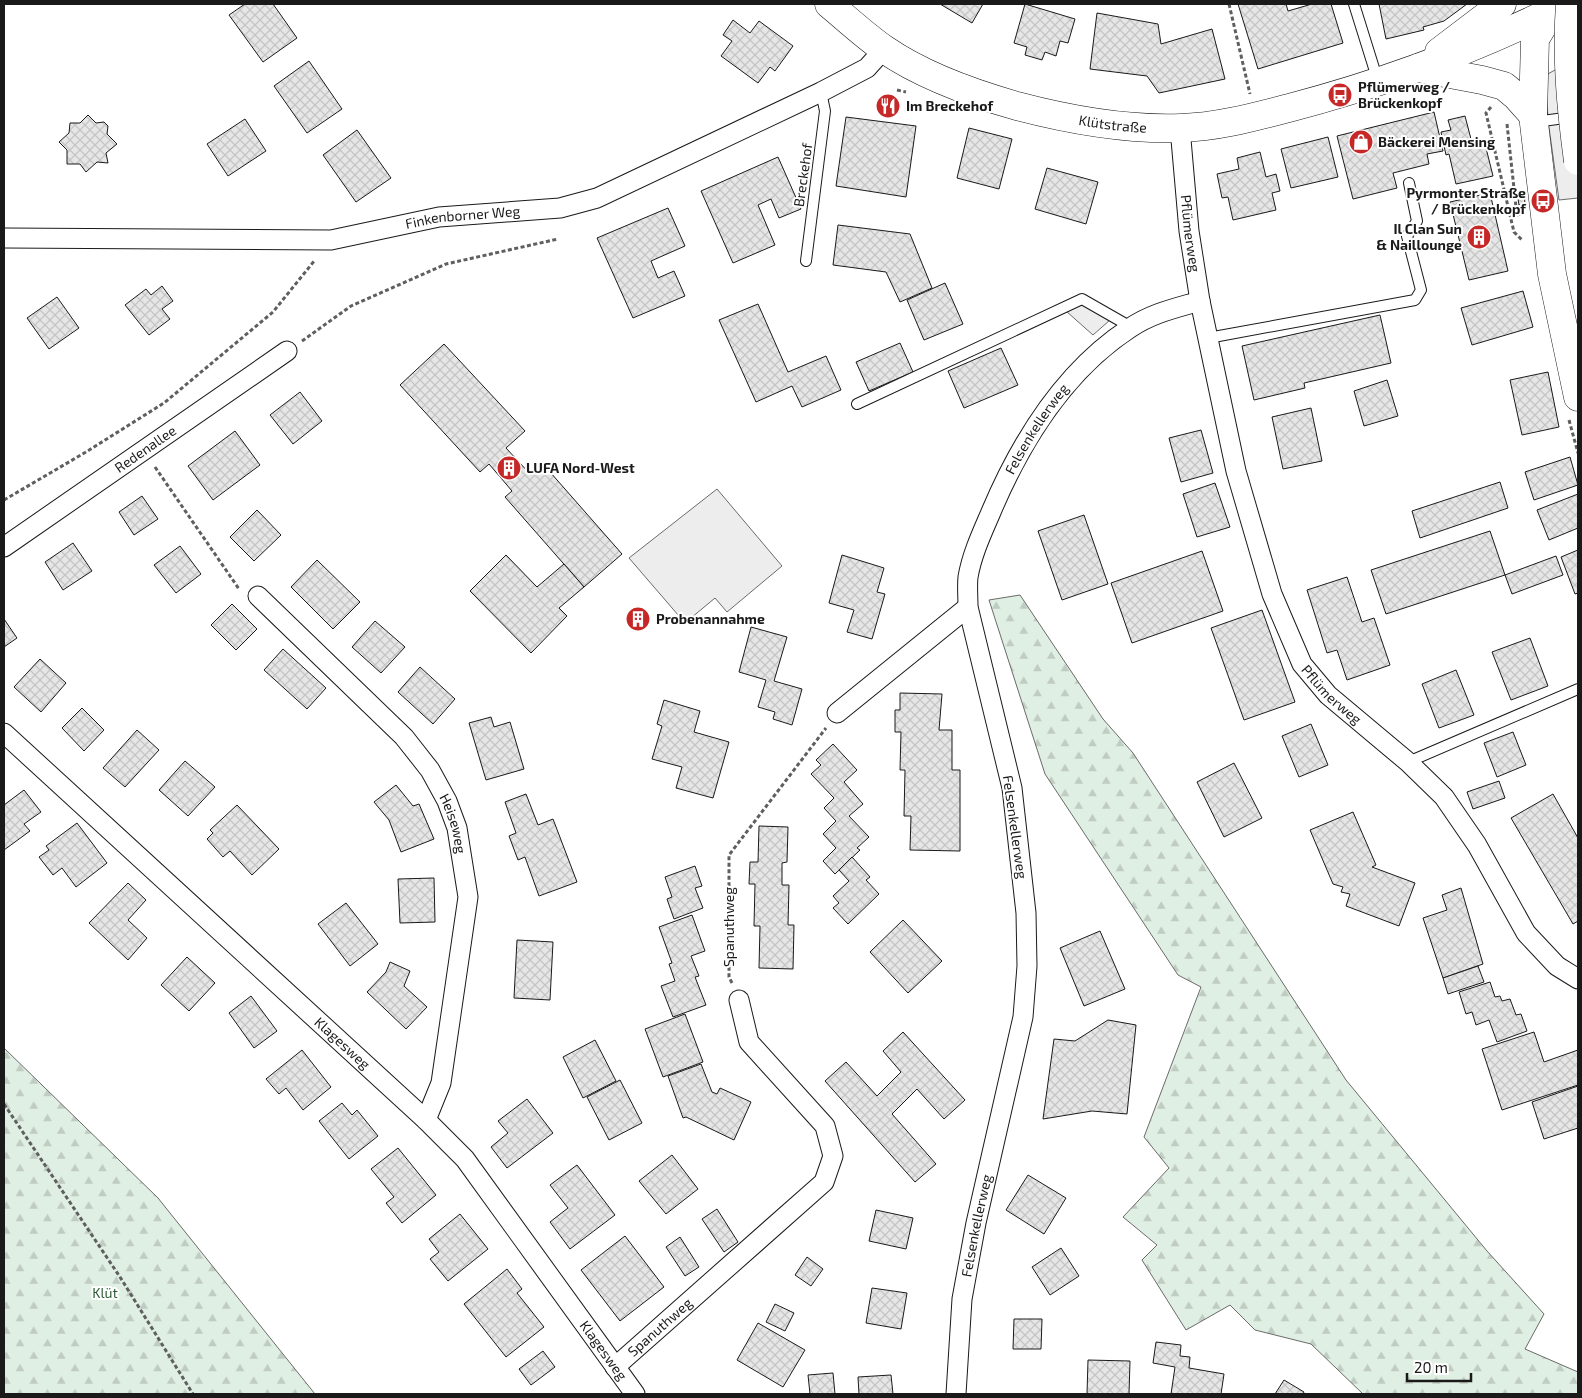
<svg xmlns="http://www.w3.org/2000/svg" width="1582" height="1398" font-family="'Exo 2',sans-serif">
<defs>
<pattern id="forest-firs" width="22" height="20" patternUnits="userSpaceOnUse" patternTransform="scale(1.25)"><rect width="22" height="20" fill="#e0efe3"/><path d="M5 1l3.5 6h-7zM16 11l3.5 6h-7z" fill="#c0ccc2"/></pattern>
<pattern id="building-cross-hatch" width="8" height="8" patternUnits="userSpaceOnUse" patternTransform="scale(1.25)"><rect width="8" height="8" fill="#e6e6e6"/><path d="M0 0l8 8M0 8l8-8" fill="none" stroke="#c5c5c5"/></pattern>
</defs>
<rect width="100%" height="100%" fill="#fff"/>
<g fill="url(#forest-firs)" stroke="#6a6a6a">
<polygon points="1020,595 1103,719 1133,753 1346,1080 1487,1251 1544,1314 1525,1349 1578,1372 1578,1394 1363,1394 1311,1344 1255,1330 1230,1305 1186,1330 1142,1260 1157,1245 1123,1217 1169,1168 1144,1137 1201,987 1178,975 1045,774 989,600"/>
<polygon points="4,1048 158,1198 315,1394 4,1394"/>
</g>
<g fill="#ededed" stroke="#6a6a6a">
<polygon points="1578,57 1578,198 1559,200 1548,120 1546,75"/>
<polygon points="1082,303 1110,320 1093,335 1066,311"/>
<polygon points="717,489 782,566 727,612 715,598 685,623 629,558"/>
</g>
<g fill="url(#building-cross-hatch)" stroke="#1a1a1a">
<polygon points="245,4 273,4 297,38 263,62 229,15"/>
<polygon points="940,4 983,4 972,23"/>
<polygon points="1025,4 1075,19 1068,43 1060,41 1056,56 1045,52 1042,60 1025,55 1027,47 1014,43"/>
<polygon points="1238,4 1286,4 1288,11 1312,4 1331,4 1343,43 1258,69"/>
<polygon points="1379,4 1467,4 1444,21 1423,27 1424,30 1386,39"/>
<polygon points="1097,13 1158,24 1161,44 1212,29 1225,79 1159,93 1147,76 1090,69"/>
<polygon points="733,20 750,33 759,21 793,46 775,71 770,67 758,83 721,56 732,41 723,35"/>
<polygon points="309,61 342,109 307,133 274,86"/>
<polygon points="1434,112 1443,151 1427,154 1429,164 1393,173 1397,188 1353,199 1337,136"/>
<polygon points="88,115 96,123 104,122 108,126 107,134 117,144 106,153 108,163 97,162 86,172 80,164 67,164 67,150 59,142 69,133 70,123 80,123"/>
<polygon points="1465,116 1472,143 1484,140 1493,176 1456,184 1449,154 1446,155 1441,132 1451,130 1448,120"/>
<polygon points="846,117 916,126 906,197 836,186"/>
<polygon points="245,119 266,151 228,176 207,144"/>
<polygon points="969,128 1012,139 999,189 957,178"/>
<polygon points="357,130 391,178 356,202 323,155"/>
<polygon points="1328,137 1338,177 1291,188 1281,149"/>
<polygon points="1260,152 1266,177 1276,174 1280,191 1272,193 1276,210 1233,220 1228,197 1222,198 1217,174 1239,169 1237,158"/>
<polygon points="778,157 801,209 779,218 771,199 758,205 775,245 733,263 701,191"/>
<polygon points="1047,168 1098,182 1086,224 1035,209"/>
<polygon points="1524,192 1525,204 1519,205 1517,193"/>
<polygon points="1490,193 1508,271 1469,280 1450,202"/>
<polygon points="668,208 685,246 651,261 658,278 674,271 685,296 633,318 597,238"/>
<polygon points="838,225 910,234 932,288 900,302 886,272 833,265"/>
<polygon points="945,283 963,324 924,340 907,300"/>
<polygon points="162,286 173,301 162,309 170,319 149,335 125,305 146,289 151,295"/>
<polygon points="1523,291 1533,327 1472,345 1461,308"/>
<polygon points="57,297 79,328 49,349 27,318"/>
<polygon points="758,304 788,372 826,356 841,390 802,407 792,386 756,402 719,320"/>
<polygon points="1380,315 1391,363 1304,383 1305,388 1254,400 1242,346"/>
<polygon points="900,343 913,372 869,391 856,362"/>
<polygon points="444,344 525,431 506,448 531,475 543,464 622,554 584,587 505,497 512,491 489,464 480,472 400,385"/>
<polygon points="1001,348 1018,385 964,408 948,371"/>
<polygon points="1548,372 1559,427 1522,435 1510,380"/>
<polygon points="1387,380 1398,416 1364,426 1354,391"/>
<polygon points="300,392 322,421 293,444 270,415"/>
<polygon points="1311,408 1322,461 1283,469 1272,417"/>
<polygon points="1201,430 1213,473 1181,482 1169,438"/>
<polygon points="235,431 260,465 213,500 188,466"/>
<polygon points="1570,457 1578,485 1534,500 1525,472"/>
<polygon points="1500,482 1508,508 1420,538 1412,511"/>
<polygon points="1215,483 1230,527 1197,537 1183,494"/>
<polygon points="1578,494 1578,528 1549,540 1537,510"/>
<polygon points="142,496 158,519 134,535 119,512"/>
<polygon points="257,510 281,535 254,561 230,537"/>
<polygon points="1084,515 1108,584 1062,600 1038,531"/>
<polygon points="1490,531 1505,575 1386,614 1371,570"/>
<polygon points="73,543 92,571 63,590 45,562"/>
<polygon points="180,546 201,574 176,593 154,565"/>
<polygon points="1578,550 1578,593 1575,594 1561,557"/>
<polygon points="1202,551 1223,611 1132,643 1111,583"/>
<polygon points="506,555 537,587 564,564 584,587 559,608 567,616 531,653 470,591"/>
<polygon points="842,555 884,568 877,592 885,594 872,639 847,632 854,610 829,603"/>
<polygon points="1556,556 1563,575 1512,594 1505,575"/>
<polygon points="317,560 360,602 333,629 291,587"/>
<polygon points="1347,577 1362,622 1374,618 1390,665 1347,680 1337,650 1327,653 1307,590"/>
<polygon points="232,604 257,629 236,650 211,625"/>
<polygon points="643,610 648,616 633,629 627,622"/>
<polygon points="1262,610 1295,702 1244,720 1211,628"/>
<polygon points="4,619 17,638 4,647"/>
<polygon points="375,621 405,647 381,673 352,647"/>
<polygon points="751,627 787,637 774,681 802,689 792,725 773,719 775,712 758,707 766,680 739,672"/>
<polygon points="1530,638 1548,686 1511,700 1492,652"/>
<polygon points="283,649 326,688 307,709 264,670"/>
<polygon points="40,659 66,683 41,712 14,687"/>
<polygon points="420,667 455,699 433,724 398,692"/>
<polygon points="1456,670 1474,715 1439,728 1422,684"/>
<polygon points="900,693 942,694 939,730 952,730 952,770 960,770 960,851 910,850 911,816 904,816 905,770 900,770 901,732 895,732 895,710 900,710"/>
<polygon points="664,700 700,711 694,732 729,742 713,798 676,788 682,767 652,759 662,726 657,724"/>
<polygon points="82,708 104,730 84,751 62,728"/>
<polygon points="491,717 494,727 510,722 524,769 486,780 469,723"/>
<polygon points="1311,724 1328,765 1299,777 1282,736"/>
<polygon points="137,730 159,750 125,787 103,768"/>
<polygon points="1513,732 1526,765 1497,777 1484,743"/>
<polygon points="833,744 857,770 844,782 863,804 849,816 869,837 857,848 860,850 835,874 823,861 836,848 823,834 836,821 824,808 834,798 811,774 821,765 816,760"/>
<polygon points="185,761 215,787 188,816 159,790"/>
<polygon points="1234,763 1262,818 1224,837 1197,782"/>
<polygon points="1499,781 1505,798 1473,809 1467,792"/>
<polygon points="396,785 413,806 419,804 434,839 401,852 389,820 374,802"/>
<polygon points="24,790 41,812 24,824 30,831 4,850 4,805"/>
<polygon points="526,794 538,825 553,819 577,882 539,896 525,857 518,860 509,836 516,833 505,802"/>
<polygon points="1553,794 1578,838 1578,921 1573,924 1511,818"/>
<polygon points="237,805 279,849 252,875 230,851 223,857 207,839 213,833 210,830"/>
<polygon points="1353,812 1376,865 1372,867 1415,883 1399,926 1346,906 1350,894 1341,892 1343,887 1333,884 1310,830"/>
<polygon points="77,823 107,863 76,887 62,868 53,875 39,857 49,850 46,846"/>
<polygon points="759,826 788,827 787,862 782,863 782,885 789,885 788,925 794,925 793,969 759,968 760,926 754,926 755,884 749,884 750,862 758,862"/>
<polygon points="852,857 870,877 866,880 879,894 848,924 833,908 839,903 833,896 849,881 839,870"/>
<polygon points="695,866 702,886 695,888 703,908 674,919 667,899 672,897 665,877"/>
<polygon points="434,878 435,922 400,923 398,879"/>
<polygon points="128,883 146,900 128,920 147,938 128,960 89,923"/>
<polygon points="1461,888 1483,964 1443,978 1423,918 1447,910 1442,895"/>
<polygon points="346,903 378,944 350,966 318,924"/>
<polygon points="692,915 705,951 691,956 699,976 695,977 706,1005 673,1017 661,986 675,981 669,964 672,963 659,927"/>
<polygon points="903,920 942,961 908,993 870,952"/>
<polygon points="1100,931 1125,989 1084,1006 1060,948"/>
<polygon points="517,940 553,942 550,1000 514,998"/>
<polygon points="187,957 215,983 189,1011 161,985"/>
<polygon points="390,962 410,971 404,986 427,1007 406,1029 367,992 386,972"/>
<polygon points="1478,966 1484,982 1448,994 1443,978"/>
<polygon points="1490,982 1495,997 1500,996 1502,1001 1510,999 1516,1015 1521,1014 1527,1031 1497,1042 1489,1020 1476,1025 1472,1012 1466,1014 1459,992"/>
<polygon points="251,996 277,1031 254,1048 229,1013"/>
<polygon points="685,1014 703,1062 663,1077 645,1029"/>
<polygon points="1108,1020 1136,1025 1127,1114 1092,1111 1043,1119 1054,1039 1075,1041"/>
<polygon points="903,1032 965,1100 944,1119 917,1089 892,1114 936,1164 915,1182 825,1081 846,1062 877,1096 901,1072 883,1051"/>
<polygon points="1534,1032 1544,1062 1578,1050 1578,1085 1502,1110 1482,1049"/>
<polygon points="595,1040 616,1081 583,1098 563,1057"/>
<polygon points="302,1050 331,1087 303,1110 286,1088 279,1094 266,1079"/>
<polygon points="701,1064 712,1092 717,1094 720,1088 751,1102 734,1140 686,1117 683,1118 668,1076"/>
<polygon points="620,1080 642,1123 609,1140 587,1097"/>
<polygon points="1578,1086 1578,1128 1544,1139 1532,1102"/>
<polygon points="527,1099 553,1133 507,1168 491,1147 508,1133 498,1121"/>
<polygon points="342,1103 352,1115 357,1110 378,1136 349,1159 319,1121"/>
<polygon points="398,1148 436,1195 402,1223 386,1203 394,1197 371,1169"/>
<polygon points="672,1155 698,1189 666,1214 639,1181"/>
<polygon points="577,1165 615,1215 570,1249 550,1222 568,1208 550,1185"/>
<polygon points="1028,1175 1066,1198 1044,1234 1006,1210"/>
<polygon points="717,1209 738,1242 724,1252 702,1219"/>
<polygon points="876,1210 913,1218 906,1249 869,1241"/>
<polygon points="460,1214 488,1249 448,1281 430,1259 439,1252 429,1239"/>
<polygon points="625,1236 664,1287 620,1321 581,1270"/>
<polygon points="680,1237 699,1267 685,1276 666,1247"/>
<polygon points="1061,1248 1079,1276 1050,1295 1032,1267"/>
<polygon points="807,1257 823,1269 811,1286 795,1275"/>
<polygon points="507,1269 522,1289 517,1293 544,1327 506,1357 464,1304"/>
<polygon points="872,1288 907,1293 901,1329 866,1323"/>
<polygon points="775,1304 794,1313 785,1331 766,1322"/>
<polygon points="1014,1319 1042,1319 1041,1349 1013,1349"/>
<polygon points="758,1323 805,1350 783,1387 737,1360"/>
<polygon points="1156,1342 1181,1345 1180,1356 1190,1357 1189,1368 1224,1374 1221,1394 1171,1394 1175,1367 1153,1363"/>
<polygon points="543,1351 555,1367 531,1385 519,1369"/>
<polygon points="1088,1360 1130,1361 1129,1394 1087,1394"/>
<polygon points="833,1373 835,1394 810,1394 808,1375"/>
<polygon points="891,1375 893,1394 859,1394 858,1377"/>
<polygon points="1284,1380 1304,1392 1303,1394 1275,1394"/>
</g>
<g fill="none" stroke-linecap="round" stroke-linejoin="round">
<defs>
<g id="lane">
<polyline points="1354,4 1378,81"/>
<polyline points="1535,122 1572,117"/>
<polyline points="806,261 825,111 821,92"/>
<polyline points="1208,338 1415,300 1421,290 1407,236 1417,221 1409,183"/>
<polyline points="857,404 1082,299 1131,327"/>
<polyline points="1408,762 1578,689"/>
</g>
<g id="street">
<path id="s1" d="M1180 128 1189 231 1200 301 1236 471 1272 594 1302 664 1328 695 1408 762 1444 797 1477 845 1526 933 1557 966 1578 979"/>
<path id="s2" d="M4 238 331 240 439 217 560 208 597 198 821 92 867 68 884 49"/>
<path id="s3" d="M4 547 287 351"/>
<path id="s4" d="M258 596 404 737 430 770 447 801 457 828 468 897 441 1083 426 1120"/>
<polyline points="837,713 968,607"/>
<path id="s5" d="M4 733 426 1120 465 1159 635 1394"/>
<path id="s6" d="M615 1367 824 1182 833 1156 825 1126 749 1042 739 1000"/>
<path id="s7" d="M956 1394 962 1299 976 1223 1023 1017 1027 966 1026 913 1012 788 968 607C968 597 967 586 968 577 972 554 982 533 991 512 1021 441 1064 371 1130 328 1152 313 1176 308 1200 301"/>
</g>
<g id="secondary">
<path id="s8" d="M829 4C847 19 864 35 884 49 923 76 971 93 1017 106 1070 120 1126 130 1181 128 1218 127 1254 117 1289 108 1384 83 1474 50 1562 6"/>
<polyline points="1439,52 1502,4"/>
</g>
<g id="primary">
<polyline points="1556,4 1535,39 1533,115 1552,274 1578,397"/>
<polyline points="1498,7 1499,4"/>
<polyline points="1418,68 1482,80 1504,86 1516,96 1533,115"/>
</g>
</defs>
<use href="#lane" stroke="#1a1a1a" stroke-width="12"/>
<use href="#street" stroke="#1a1a1a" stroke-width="21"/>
<use href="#secondary" stroke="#1a1a1a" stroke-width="29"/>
<use href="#primary" stroke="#1a1a1a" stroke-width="29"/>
<g stroke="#5f5f5f" stroke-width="3" stroke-dasharray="4 2.5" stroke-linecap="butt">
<polyline points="1229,4 1250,94"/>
<polyline points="897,90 906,92"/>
<polyline points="1491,107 1486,113 1514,232 1522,240"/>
<polyline points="1507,124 1516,207 1519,216"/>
<polyline points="302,341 351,306 446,264 558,239"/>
<polyline points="1569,420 1578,453"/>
<polyline points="155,467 239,589"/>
<polyline points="4,500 86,452 164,403 273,312 315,260"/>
<polyline points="732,983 729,977 729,855 826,728"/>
<polyline points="4,1104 120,1277 193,1394"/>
</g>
<use href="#lane" stroke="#fff" stroke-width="10"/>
<use href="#street" stroke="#fff" stroke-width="19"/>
<use href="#secondary" stroke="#fff" stroke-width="28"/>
<use href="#primary" stroke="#fff" stroke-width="28"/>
<defs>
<path id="primary-bridge" d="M1570 4C1566 57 1571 109 1578 161"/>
</defs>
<use href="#primary-bridge" stroke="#1a1a1a" stroke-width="29" stroke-linecap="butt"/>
<use href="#primary-bridge" stroke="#fff" stroke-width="28"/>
</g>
<defs>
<symbol id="bus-disc" viewBox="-11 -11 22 22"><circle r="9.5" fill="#c62828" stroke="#fff"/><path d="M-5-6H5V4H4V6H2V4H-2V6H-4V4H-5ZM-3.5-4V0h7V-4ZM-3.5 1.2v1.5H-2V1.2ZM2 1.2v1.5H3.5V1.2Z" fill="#fff"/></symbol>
<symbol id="restaurant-disc" viewBox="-11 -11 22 22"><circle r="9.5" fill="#c62828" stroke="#fff"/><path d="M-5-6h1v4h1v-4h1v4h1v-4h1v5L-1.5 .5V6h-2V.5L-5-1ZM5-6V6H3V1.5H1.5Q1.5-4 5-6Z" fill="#fff"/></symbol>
<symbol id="shop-disc" viewBox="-11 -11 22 22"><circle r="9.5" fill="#c62828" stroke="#fff"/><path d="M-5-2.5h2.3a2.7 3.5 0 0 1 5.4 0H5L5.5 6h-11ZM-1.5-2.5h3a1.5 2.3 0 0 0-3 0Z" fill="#fff"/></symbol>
<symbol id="building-disc" viewBox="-11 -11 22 22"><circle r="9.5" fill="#c62828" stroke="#fff"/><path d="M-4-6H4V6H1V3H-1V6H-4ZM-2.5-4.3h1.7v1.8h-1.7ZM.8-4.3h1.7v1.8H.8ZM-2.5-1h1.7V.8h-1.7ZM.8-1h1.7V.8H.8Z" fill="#fff"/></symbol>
</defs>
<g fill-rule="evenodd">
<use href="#bus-disc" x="1326" y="81" width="28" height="28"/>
<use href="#restaurant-disc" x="874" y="92" width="28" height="28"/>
<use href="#shop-disc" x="1347" y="128" width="28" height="28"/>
<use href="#bus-disc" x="1529" y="187" width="28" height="28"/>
<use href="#building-disc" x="1465" y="223" width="28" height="28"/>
<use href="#building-disc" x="495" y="454" width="28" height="28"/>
<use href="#building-disc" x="624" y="605" width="28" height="28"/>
</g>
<g text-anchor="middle" stroke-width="4" stroke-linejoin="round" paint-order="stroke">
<g font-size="14" font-weight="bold" fill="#1a1a1a" stroke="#fff" text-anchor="start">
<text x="1358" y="92">Pflümerweg /<tspan x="1358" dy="16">Brückenkopf</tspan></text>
<text x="906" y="111">Im Breckehof</text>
<text x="1378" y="147">Bäckerei Mensing</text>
<text x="1526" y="198" text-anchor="end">Pyrmonter Straße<tspan x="1526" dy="16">/ Brückenkopf</tspan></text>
<text x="1462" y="234" text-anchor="end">Il Clan Sun<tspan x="1462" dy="16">&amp; Naillounge</tspan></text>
<text x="526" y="473">LUFA Nord-West</text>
<text x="656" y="624">Probenannahme</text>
</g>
<g font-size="14" fill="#1a1a1a" stroke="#fff">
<text dy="5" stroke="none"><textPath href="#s8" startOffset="314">Klütstraße</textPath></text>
<text transform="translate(803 175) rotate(-82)" y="5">Breckehof</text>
<text dy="5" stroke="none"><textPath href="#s2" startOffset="461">Finkenborner Weg</textPath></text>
<text dy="5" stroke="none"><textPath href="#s1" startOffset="106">Pflümerweg</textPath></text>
<text dy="5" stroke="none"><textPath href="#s7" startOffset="994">Felsenkellerweg</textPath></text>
<text dy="5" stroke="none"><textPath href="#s3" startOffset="172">Redenallee</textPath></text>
<text dy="5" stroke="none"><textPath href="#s1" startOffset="595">Pflümerweg</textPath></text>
<text dy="5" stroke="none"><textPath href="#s4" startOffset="304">Heiseweg</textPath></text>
<text transform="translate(1015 827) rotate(82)" y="5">Felsenkellerweg</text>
<text transform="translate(729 927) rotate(-90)" y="5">Spanuthweg</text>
<text dy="5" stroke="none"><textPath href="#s5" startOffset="459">Klagesweg</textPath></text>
<text dy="5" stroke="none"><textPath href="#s7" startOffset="170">Felsenkellerweg</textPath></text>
<text dy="5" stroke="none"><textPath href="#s6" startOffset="60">Spanuthweg</textPath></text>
<text dy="5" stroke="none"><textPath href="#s5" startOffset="864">Klagesweg</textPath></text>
</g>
<g font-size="14" fill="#2b5a34" stroke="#fff">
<text x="105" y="1298">Klüt</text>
</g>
</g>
<rect width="1582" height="1398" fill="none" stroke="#1a1a1a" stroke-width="10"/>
<path d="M1407 1373v8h64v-8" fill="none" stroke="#1a1a1a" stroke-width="2.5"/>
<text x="1414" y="1373" font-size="15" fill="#1a1a1a" stroke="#ffffff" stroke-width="4" paint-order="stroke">20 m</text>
</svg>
